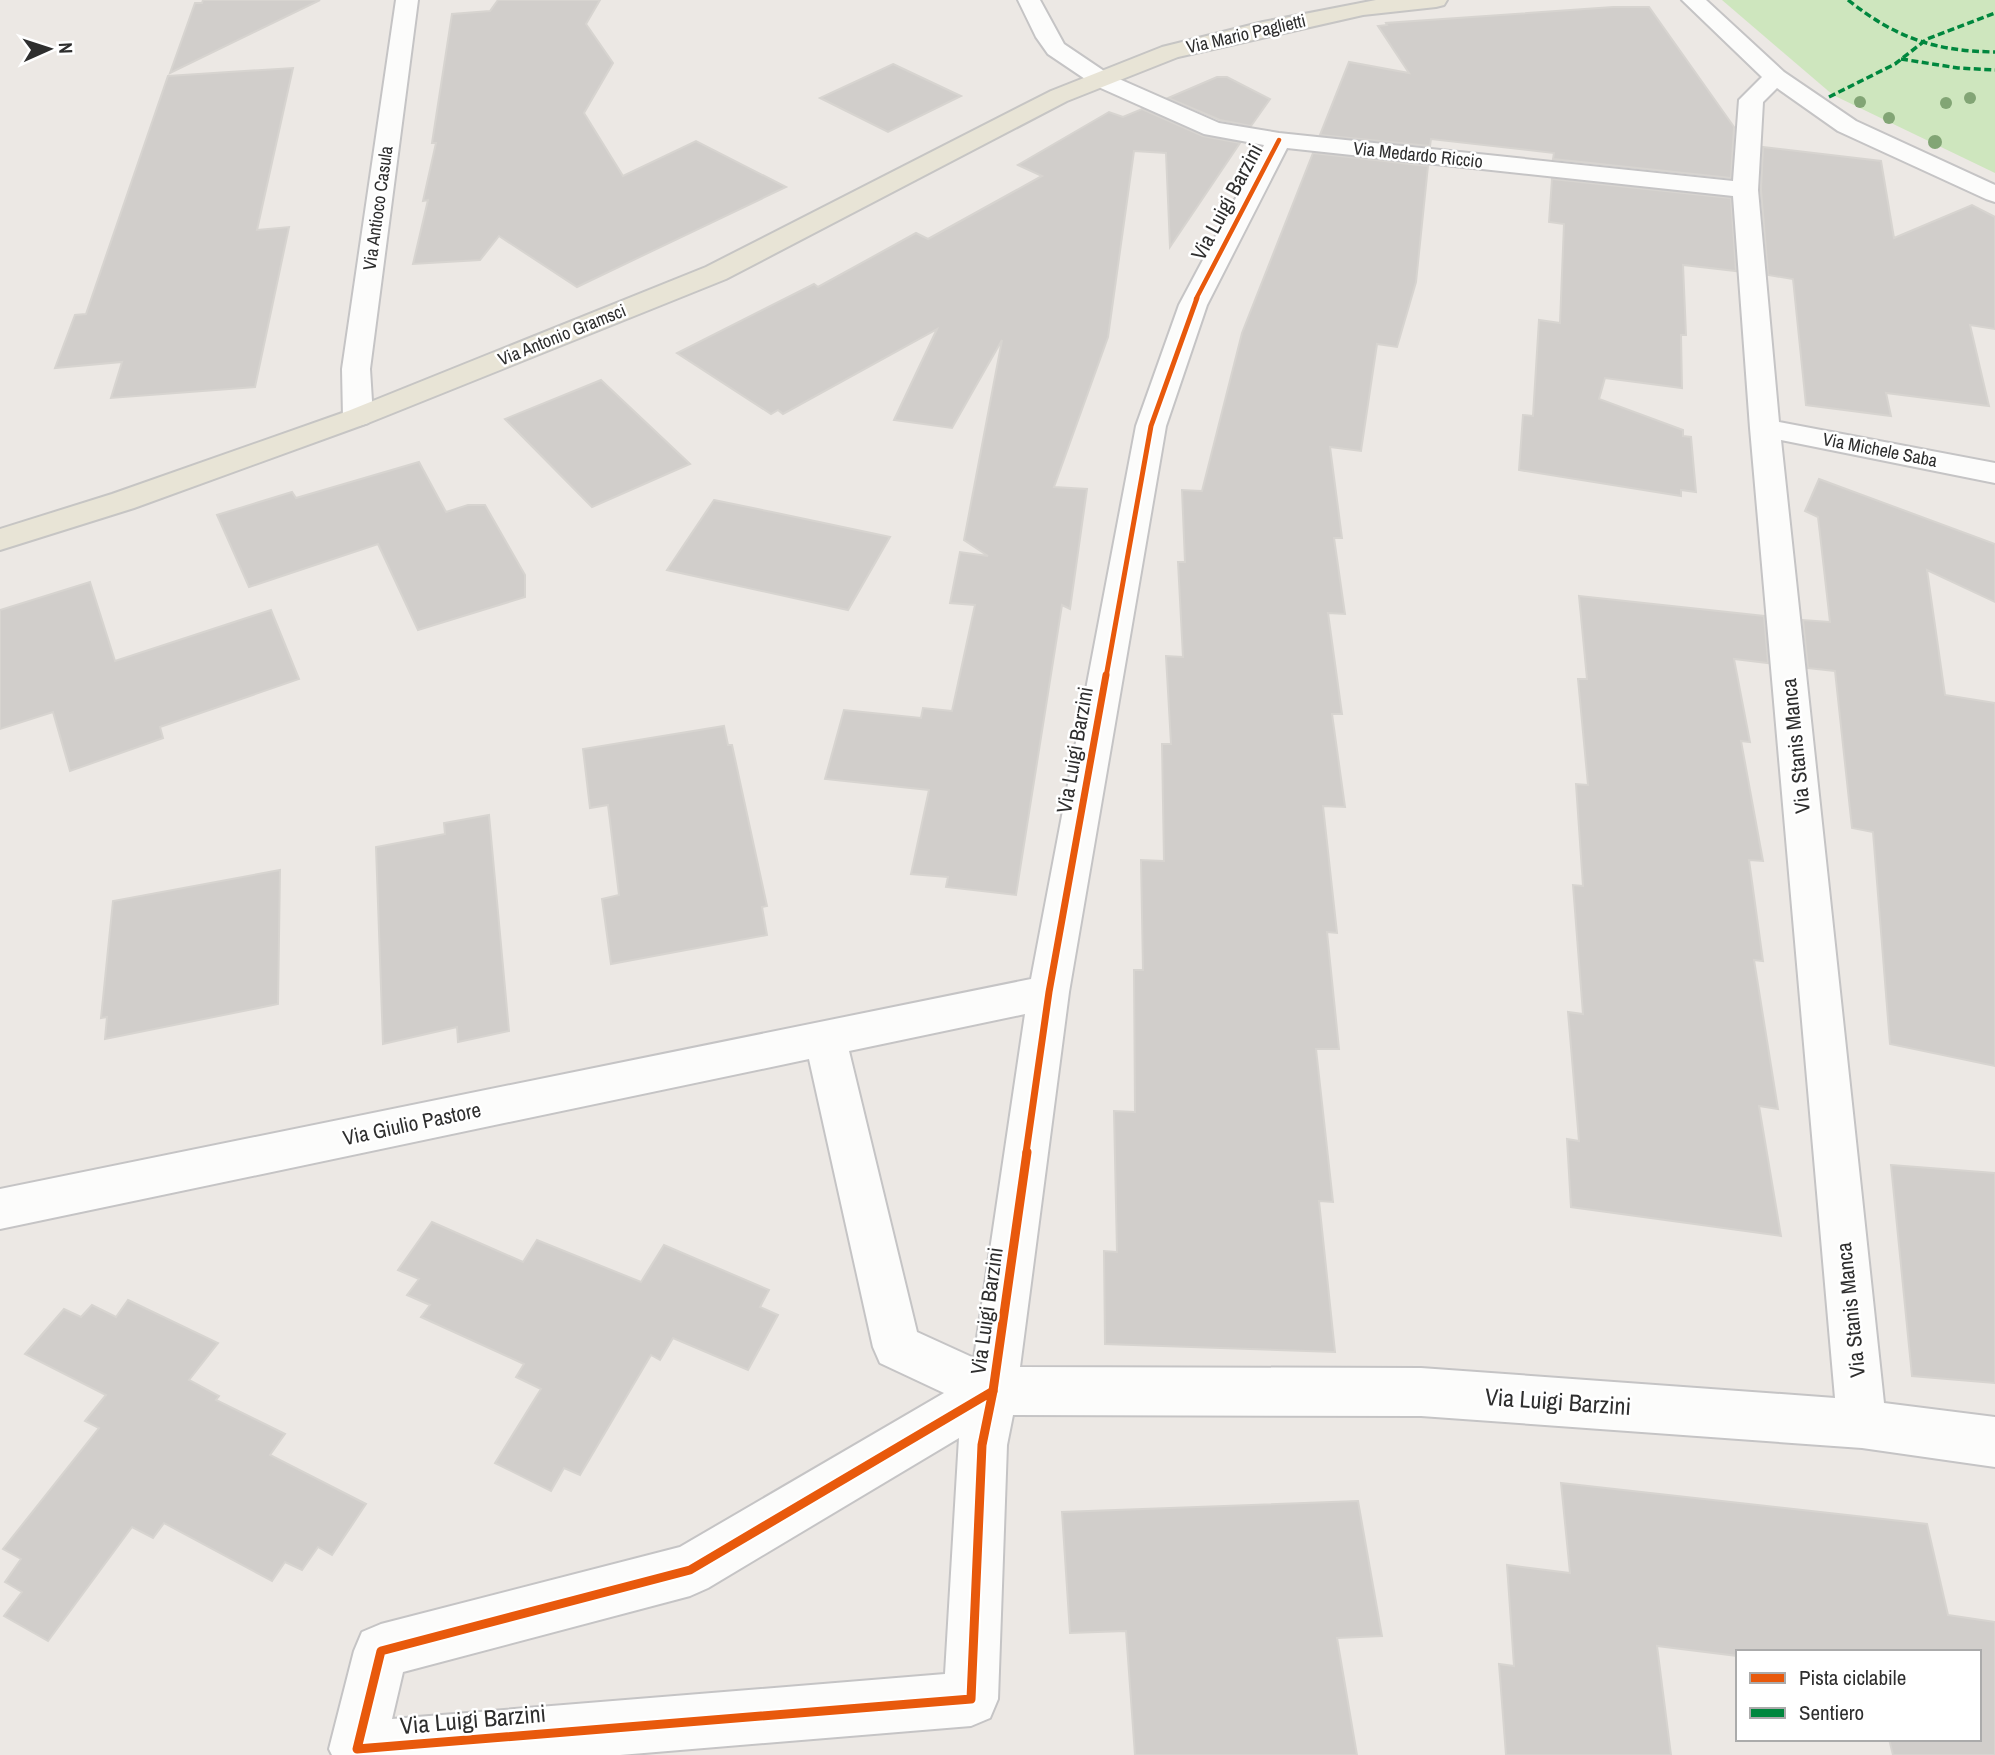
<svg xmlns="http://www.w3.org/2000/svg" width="1995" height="1755" font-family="'Archivo Narrow',sans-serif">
<rect width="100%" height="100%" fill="#ece8e4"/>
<polygon fill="#cee6be" points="1722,0 1995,0 1995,173 1833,95"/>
<g fill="#d1cecb" stroke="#d7d4d0" stroke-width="2">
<polygon points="203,0 320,0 170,73 195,3 202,3"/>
<polygon points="498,0 600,0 586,24 613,63 584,113 623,176 696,141 786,187 577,287 499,236 480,260 413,264 428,200 423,201 436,143 432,143 452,14 490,11"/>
<polygon points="1613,7 1649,7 1734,127 1731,178 1553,159 1554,153 1431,139 1430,146 1320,135 1349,62 1409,73 1378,26 1387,25 1386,23"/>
<polygon points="893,64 961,96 888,132 820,98"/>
<polygon points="293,68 257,230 289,227 255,387 111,398 122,362 55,368 75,315 86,314 168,76"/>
<polygon points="1217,77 1227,77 1270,99 1251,126 1220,120 1168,98"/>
<polygon points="1142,109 1203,136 1240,143 1170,247 1166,153 1134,151 1108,337 1054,487 1087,489 1070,609 1062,605 1016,895 946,887 948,877 911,874 929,790 825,779 844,710 921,718 923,708 952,711 975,605 950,603 960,552 988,556 964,540 1002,340 952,428 894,420 937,329 783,414 778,410 771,414 677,353 814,284 818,287 916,233 928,239 1042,176 1018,165 1109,112 1123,117"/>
<polygon points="1763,147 1881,161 1894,238 1972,205 1995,217 1995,329 1970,325 1989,406 1886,393 1891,416 1806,405 1793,279 1768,275 1761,190"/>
<polygon points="1313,153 1428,166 1416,282 1397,347 1377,344 1361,451 1330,447 1342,538 1334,538 1345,614 1328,613 1342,714 1332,714 1345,807 1323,806 1337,933 1327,932 1339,1049 1316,1049 1333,1202 1319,1201 1335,1352 1105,1344 1104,1251 1117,1252 1114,1111 1135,1112 1134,970 1143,970 1141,860 1164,861 1162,744 1171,744 1166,656 1183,657 1178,562 1185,562 1182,490 1202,491 1242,333"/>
<polygon points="1552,179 1731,198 1736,271 1683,265 1686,335 1681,335 1682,388 1605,378 1599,399 1683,430 1683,436 1691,437 1696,492 1681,490 1681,496 1519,470 1523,415 1533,416 1539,320 1560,323 1564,224 1549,222"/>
<polygon points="601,380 690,464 592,507 505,419"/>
<polygon points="419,462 446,512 468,505 485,505 525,575 525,597 418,630 378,544 249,587 217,515 292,492 296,498"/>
<polygon points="1819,479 1995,544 1995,602 1927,570 1945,695 1995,703 1995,1066 1890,1044 1873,832 1852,828 1835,671 1808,668 1803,620 1830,622 1818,517 1805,511"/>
<polygon points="714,500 772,512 890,537 848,610 667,570"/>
<polygon points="90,582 115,661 271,610 299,679 160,727 163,738 70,771 53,712 0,729 0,610"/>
<polygon points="1579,596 1764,616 1768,663 1734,659 1750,742 1741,741 1763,861 1749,860 1763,961 1754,960 1778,1109 1759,1106 1781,1236 1571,1207 1567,1139 1579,1141 1568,1012 1583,1014 1573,885 1583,886 1576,784 1588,785 1578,679 1587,679"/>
<polygon points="724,726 728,745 732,745 767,906 762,907 767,935 611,964 602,899 619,895 608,805 590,808 583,749"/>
<polygon points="489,815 509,1031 458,1042 457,1027 383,1044 376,847 445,834 444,823"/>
<polygon points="280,870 278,1004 105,1039 107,1017 101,1018 113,901"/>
<polygon points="1891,1165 1995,1173 1995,1383 1912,1376"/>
<polygon points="432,1222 523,1262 537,1240 641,1282 664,1245 769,1290 760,1307 778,1315 748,1370 673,1338 660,1360 651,1355 580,1475 564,1468 551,1491 495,1463 541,1389 516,1377 524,1364 421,1317 430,1305 407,1295 419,1279 398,1270"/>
<polygon points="128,1300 218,1343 189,1380 219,1396 216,1400 285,1434 270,1455 366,1504 332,1555 318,1547 302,1570 285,1562 272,1581 164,1523 153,1538 132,1527 48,1641 4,1616 22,1592 5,1582 21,1559 3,1549 99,1428 85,1421 106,1395 25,1354 64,1309 81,1317 92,1305 116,1317"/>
<polygon points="1561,1483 1927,1524 1948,1615 1995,1622 1995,1755 1893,1755 1889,1739 1979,1739 1979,1652 1738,1652 1738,1656 1657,1646 1671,1755 1506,1755 1499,1664 1514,1666 1507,1565 1570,1573"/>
<polygon points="1358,1501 1382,1636 1337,1638 1357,1755 1135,1755 1126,1631 1070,1633 1062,1512"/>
</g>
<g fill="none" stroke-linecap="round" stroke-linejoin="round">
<defs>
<g id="minor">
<polygon points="396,0 418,0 370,369 373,417 368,423 358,426 348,423 343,417 342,369"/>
<path d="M1018 0H1040L1064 44 1110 75 1219 123 1279 133 1733 181 1739 100 1762 77 1682 0H1706L1784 72 1856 121 1995 185V202L1986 199 1838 131 1777 88 1763 102 1758 190 1779 422 1995 463V483L1781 440 1884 1403 1995 1417V1467L1862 1448 1421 1416 1013 1415 1007 1445 998 1699 990 1718 971 1726 620 1755H332L329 1749 354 1651 362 1632 381 1624 680 1547 944 1393 880 1363 873 1347 809 1059 0 1229V1189L1031 979 1136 426 1179 305 1264 145 1204 134 1094 85 1048 54 1036 37ZM1287 148 1733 196 1750 428 1835 1398 1421 1368 1020 1367 1069 992 1166 426 1207 305ZM1025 1014 974 1358 917 1332 849 1051ZM959 1438 945 1674 392 1719 403 1672 690 1596 708 1588Z"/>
</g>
<polygon id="major" points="1376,0 1447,0 1444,5 1436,7 1363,15 1178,57 1067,101 726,279 368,423 134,508 0,550 0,529 112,494 348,411 706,267 1051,91 1162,47 1263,22"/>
</defs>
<use href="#minor" stroke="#c5c4c5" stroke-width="4"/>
<use href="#major" stroke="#c6c5c4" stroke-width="4"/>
<use href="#minor" fill="#fcfcfb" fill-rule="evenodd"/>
<use href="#major" fill="#e8e4d6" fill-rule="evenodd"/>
<g stroke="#00873e" stroke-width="3.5" stroke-dasharray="7 3.5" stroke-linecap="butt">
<path d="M1848 0C1896 38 1934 51 1995 52"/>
<polyline points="1901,59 1958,68 1995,70"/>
<polyline points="1829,97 1895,64 1927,39 1995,13"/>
</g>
<defs>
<polyline id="cycleway-far3" points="1196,299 1279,140"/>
<polyline id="cycleway-far2" points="1106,677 1151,426 1197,298"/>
<polyline id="cycleway-far1" points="1026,1153 1049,992 1106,675"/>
<g id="cycleway">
<polygon points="993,1391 982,1445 971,1699 357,1749 381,1651 690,1570"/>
<polyline points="993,1391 1027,1152"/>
</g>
</defs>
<use href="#cycleway-far3" stroke="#fff" stroke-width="7"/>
<use href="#cycleway-far2" stroke="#fff" stroke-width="9"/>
<use href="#cycleway-far1" stroke="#fff" stroke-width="11"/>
<use href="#cycleway" stroke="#fff" stroke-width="13"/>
<use href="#cycleway-far3" stroke="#e8590c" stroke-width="4.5"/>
<use href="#cycleway-far2" stroke="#e8590c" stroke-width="5"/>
<use href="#cycleway-far1" stroke="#e8590c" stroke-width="7"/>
<use href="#cycleway" stroke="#e8590c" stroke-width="9"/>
</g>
<g fill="#82a575">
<circle cx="1970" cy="98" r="6"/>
<circle cx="1860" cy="102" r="6"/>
<circle cx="1946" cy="103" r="6"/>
<circle cx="1889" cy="118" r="6"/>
<circle cx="1935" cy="142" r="7"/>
</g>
<g text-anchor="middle" stroke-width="5" stroke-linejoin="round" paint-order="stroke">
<g font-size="18" fill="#2e2e2e" stroke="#fff">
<text transform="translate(1246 34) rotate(-13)" y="6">Via Mario Paglietti</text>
<text transform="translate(1418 155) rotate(6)" y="6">Via Medardo Riccio</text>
<text transform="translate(378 208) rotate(-82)" y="6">Via Antioco Casula</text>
<text transform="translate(562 335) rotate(-22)" y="6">Via Antonio Gramsci</text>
<text transform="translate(1880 450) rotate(11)" y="6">Via Michele Saba</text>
</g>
<g font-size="21" fill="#2e2e2e" stroke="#fff">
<text transform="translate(1227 202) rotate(-62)" y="7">Via Luigi Barzini</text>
<text transform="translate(1796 746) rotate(-96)" y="7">Via Stanis Manca</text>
<text transform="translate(1075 750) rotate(-80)" y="7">Via Luigi Barzini</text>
<text transform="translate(412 1124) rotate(-12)" y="7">Via Giulio Pastore</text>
<text transform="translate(1851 1310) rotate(-96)" y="7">Via Stanis Manca</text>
<text transform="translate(987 1311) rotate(-82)" y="7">Via Luigi Barzini</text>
</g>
<g font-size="24" fill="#2e2e2e" stroke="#fff">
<text transform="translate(1558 1402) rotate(4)" y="8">Via Luigi Barzini</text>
<text transform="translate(473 1720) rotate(-5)" y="8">Via Luigi Barzini</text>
</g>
</g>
<rect x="1736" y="1650" width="245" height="91" fill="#ffffff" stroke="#ababab" stroke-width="2"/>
<rect x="1750" y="1673" width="35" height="10" fill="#e8590c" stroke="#ababab" stroke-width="2"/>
<text x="1799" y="1685" font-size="21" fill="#2e2e2e">Pista ciclabile</text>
<rect x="1750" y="1708" width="35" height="10" fill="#00873e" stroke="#ababab" stroke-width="2"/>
<text x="1799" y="1720" font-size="21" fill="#2e2e2e">Sentiero</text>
<g transform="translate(49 49) rotate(87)" stroke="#ffffff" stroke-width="5" paint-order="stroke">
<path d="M0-5L12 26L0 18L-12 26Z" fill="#2e2e2e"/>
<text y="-10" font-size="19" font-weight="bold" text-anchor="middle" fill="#2e2e2e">N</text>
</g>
</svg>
